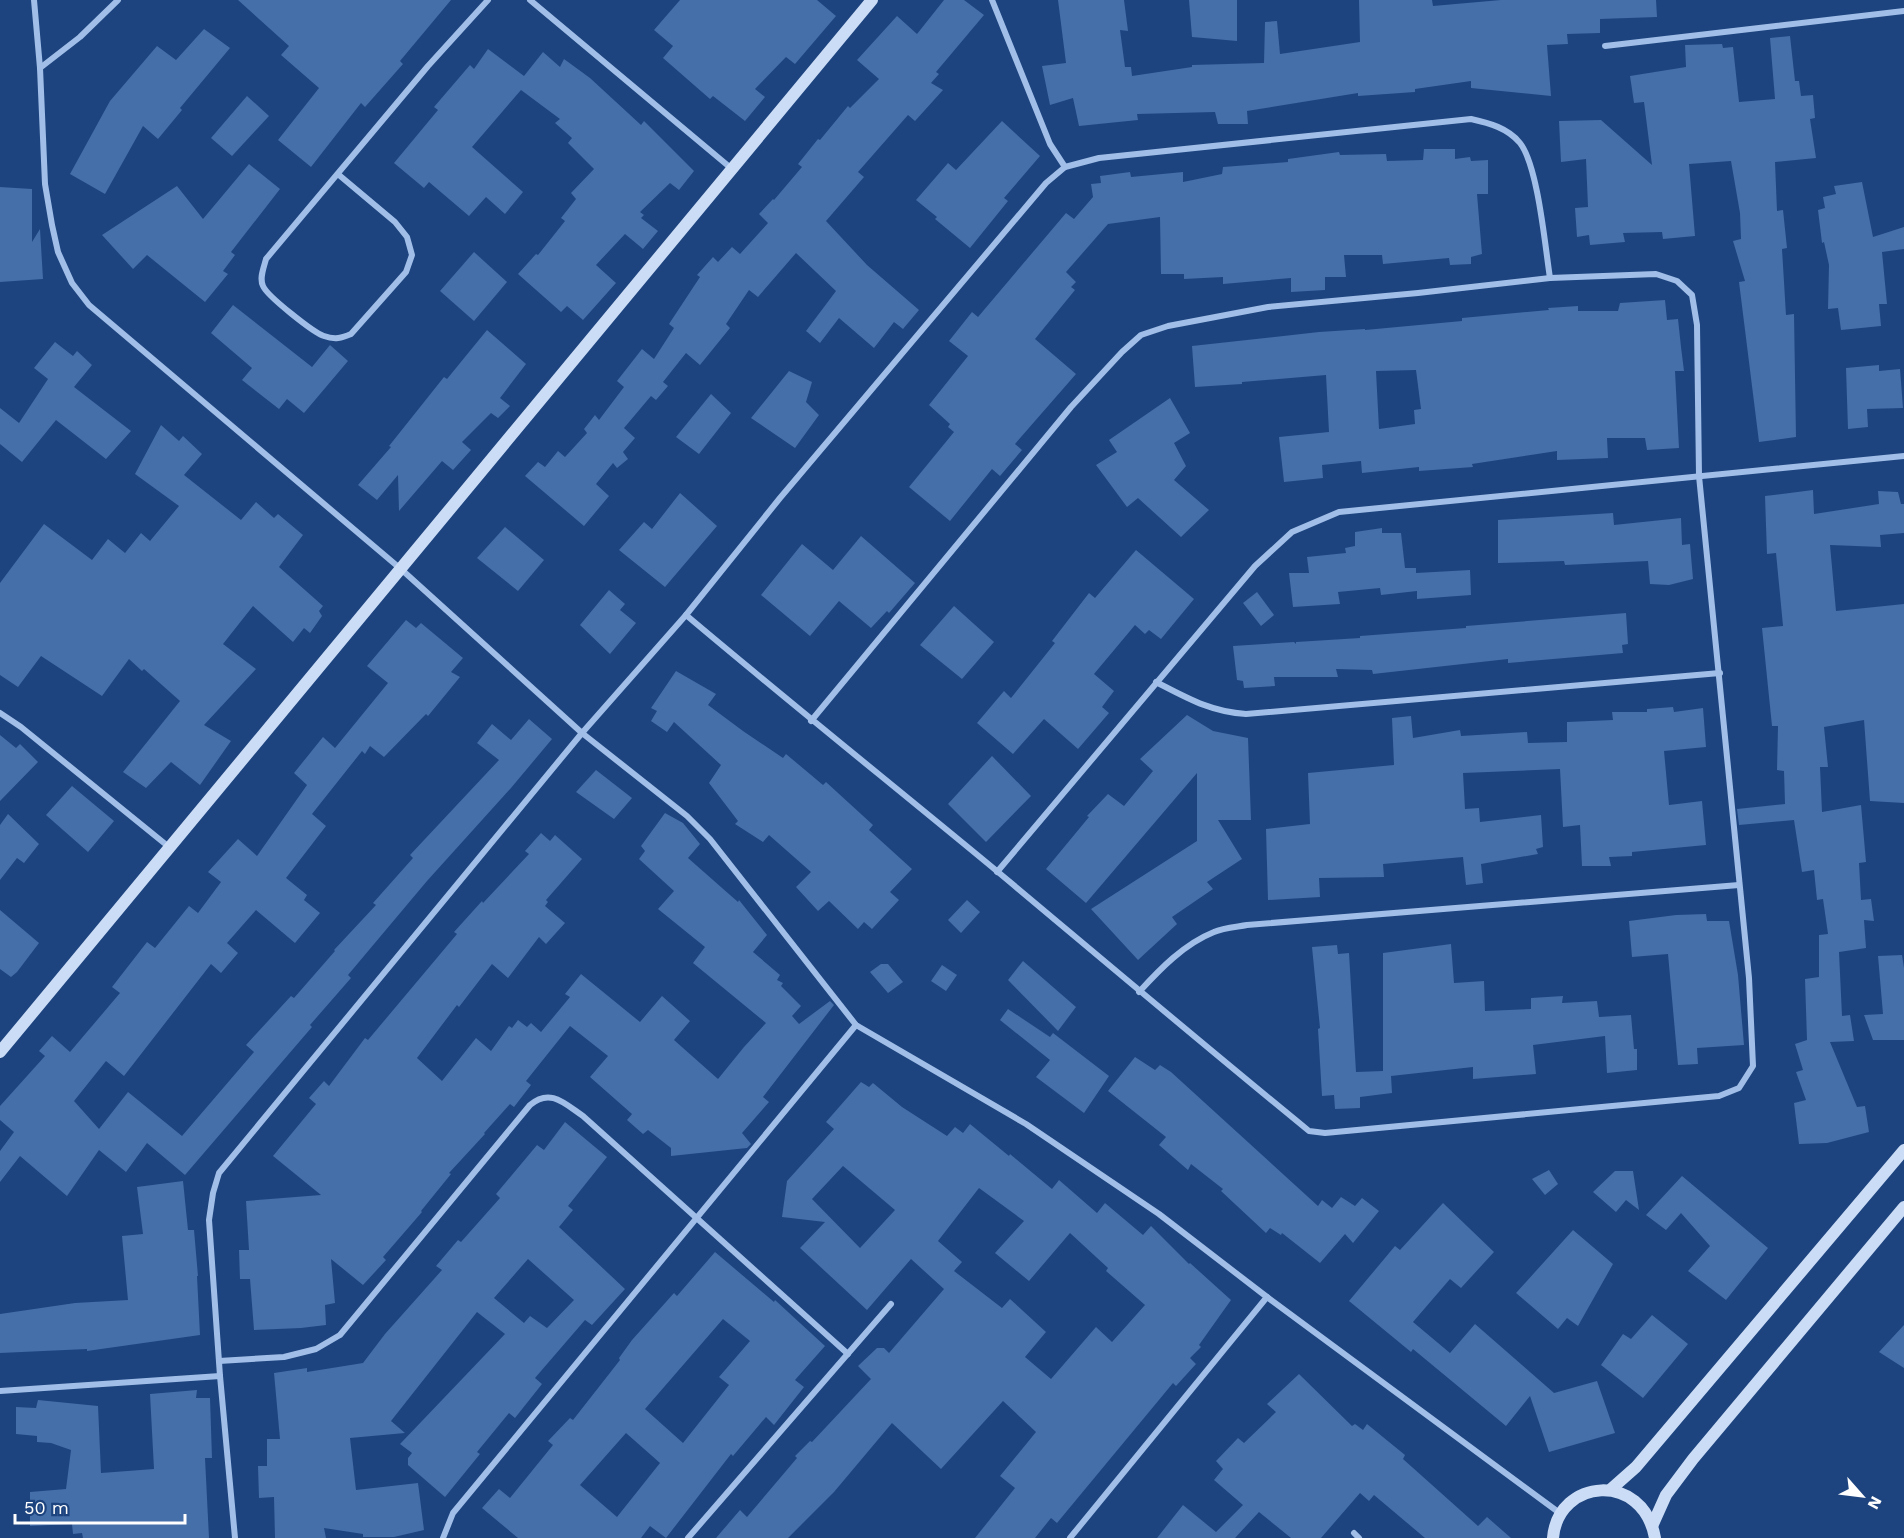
<svg xmlns="http://www.w3.org/2000/svg" width="1904" height="1538" font-family="'Work Sans',sans-serif">
<rect width="100%" height="100%" fill="#1d447e"/>
<g fill="#456fa8" fill-rule="evenodd">
<polygon points="238,0 451,0 400,61 403,64 365,107 361,103 311,167 278,140 319,88 281,55 289,46"/>
<polygon points="680,0 817,0 836,16 795,64 786,57 755,89 765,97 745,121 713,96 710,99 663,58 673,46 654,30"/>
<polygon points="944,0 964,0 984,15 936,72 939,74 931,83 943,90 915,121 908,115 858,172 864,177 826,221 867,265 919,310 903,329 894,322 874,348 839,318 820,343 806,331 836,291 796,253 758,297 749,290 726,324 730,328 700,365 686,353 663,382 668,386 656,400 651,396 624,428 635,438 623,452 628,459 617,468 613,463 596,484 609,496 584,526 525,476 538,462 545,467 558,451 565,457 587,433 584,429 595,415 599,420 624,387 617,381 642,349 654,359 674,328 669,324 700,277 697,275 713,257 718,262 732,247 740,254 768,223 759,214 773,199 774,200 802,167 798,164 818,139 820,140 848,106 850,108 879,79 857,60 897,16 917,34"/>
<polygon points="1058,0 1124,0 1128,31 1120,30 1125,67 1131,67 1132,76 1192,67 1192,65 1264,63 1265,22 1277,21 1280,54 1360,42 1359,0 1432,0 1433,6 1501,0 1656,0 1657,17 1600,19 1600,33 1567,34 1568,44 1547,45 1551,96 1471,88 1471,81 1415,89 1415,92 1358,96 1358,93 1247,111 1248,124 1218,124 1215,112 1137,114 1138,120 1079,126 1073,98 1050,105 1042,66 1066,63"/>
<polygon points="1189,0 1237,0 1237,41 1192,37"/>
<polygon points="204,29 230,48 180,108 182,110 158,139 143,126 105,194 70,174 110,101 157,46 176,60"/>
<polygon points="1790,36 1795,81 1799,81 1801,96 1813,95 1815,118 1810,119 1816,158 1775,162 1777,211 1783,210 1787,248 1782,249 1786,315 1794,314 1796,437 1759,442 1739,282 1745,281 1733,241 1741,239 1740,213 1731,161 1689,164 1695,236 1663,239 1662,232 1623,233 1625,242 1590,245 1589,235 1577,237 1575,208 1588,207 1586,159 1561,162 1559,121 1601,120 1652,165 1644,102 1634,103 1630,76 1686,67 1685,45 1722,44 1723,48 1733,47 1739,102 1775,99 1770,38"/>
<polygon points="488,49 524,76 543,52 560,67 564,59 590,78 641,125 644,121 694,171 679,190 670,183 640,212 644,215 641,218 658,231 643,249 625,234 596,265 616,283 583,320 567,306 561,312 518,274 536,254 538,255 565,221 561,218 576,199 571,193 594,169 568,143 572,138 555,123 560,119 521,90 472,147 523,192 505,214 486,197 469,216 429,182 424,188 394,163 438,110 434,107 470,65 474,69"/>
<polygon points="247,96 269,116 232,156 211,138"/>
<polygon points="1002,121 1040,156 1004,198 1008,201 970,248 935,219 937,217 916,200 948,163 956,170"/>
<polygon points="1424,149 1455,149 1455,159 1470,157 1471,161 1488,160 1488,194 1477,194 1482,254 1471,257 1471,264 1450,265 1449,258 1383,264 1382,255 1344,255 1346,277 1325,277 1325,290 1291,292 1291,278 1223,284 1223,277 1184,279 1184,274 1161,274 1160,217 1108,224 1066,272 1076,282 1071,287 1075,290 1035,339 1076,374 1015,444 1022,450 1000,476 992,469 950,521 909,487 954,432 948,427 950,424 929,405 968,356 949,341 972,312 978,317 1066,213 1074,219 1093,197 1091,184 1101,183 1100,176 1130,172 1131,177 1183,172 1183,182 1222,174 1223,167 1288,162 1288,159 1339,152 1340,155 1386,154 1387,161 1423,160"/>
<polygon points="249,164 280,189 231,252 235,255 223,271 228,274 205,302 147,255 133,269 102,235 177,186 203,219"/>
<polygon points="1862,182 1873,237 1904,227 1904,249 1882,252 1887,304 1879,304 1881,326 1841,330 1838,308 1828,309 1829,265 1824,242 1822,243 1818,210 1825,208 1823,197 1836,194 1834,186"/>
<polygon points="0,187 32,189 32,242 40,229 43,279 0,282"/>
<polygon points="474,252 507,282 474,321 440,291"/>
<path d="M1665 300 1667 320 1678 319 1681 347 1684 371H1675L1679 448 1647 450 1645 438H1607L1608 458 1557 460V451L1472 464 1473 467 1419 471V467L1362 473 1361 461 1322 465 1323 478 1284 482 1279 437 1329 432 1326 375 1242 382V384L1195 387 1192 346 1319 332 1365 329V330L1462 321V318L1549 310 1548 308 1578 306V311H1618L1620 303ZM1416 370 1421 409 1414 410 1415 424 1379 429 1376 371Z"/>
<polygon points="233,305 312,367 330,345 348,361 304,413 287,399 279,409 242,380 252,368 211,333"/>
<polygon points="487,330 526,364 500,398 510,406 498,418 491,413 462,442 471,450 453,470 442,461 399,511 398,475 377,500 358,485 391,447 389,446 444,377 447,379"/>
<polygon points="55,342 73,356 77,351 92,365 74,387 131,431 106,459 56,420 22,462 0,444 0,408 19,423 48,379 34,368"/>
<polygon points="1879,365 1879,371 1900,369 1903,408 1867,409 1868,427 1848,429 1846,368"/>
<polygon points="789,371 812,382 806,402 819,415 795,448 751,418"/>
<polygon points="711,394 731,413 699,454 676,437"/>
<polygon points="1170,398 1190,433 1174,443 1186,466 1174,480 1209,510 1181,537 1138,498 1127,507 1096,465 1117,452 1109,440"/>
<polygon points="161,425 179,441 183,436 202,454 184,475 241,520 256,502 274,518 278,514 303,535 279,567 323,606 319,611 322,616 310,633 304,628 293,642 253,606 223,644 256,669 204,725 231,741 200,785 171,762 146,788 123,772 180,701 144,669 142,671 129,659 102,696 41,656 18,687 0,675 0,583 44,524 92,560 108,539 125,553 141,533 150,541 179,506 135,474"/>
<polygon points="1813,490 1814,514 1879,504 1878,491 1898,492 1901,504 1904,504 1904,533 1880,535 1881,547 1830,545 1836,611 1904,604 1904,803 1870,801 1864,720 1824,727 1828,767 1820,767 1822,812 1861,805 1866,862 1859,863 1861,900 1871,899 1874,921 1864,920 1866,948 1839,952 1842,1016 1850,1015 1854,1041 1830,1042 1857,1107 1865,1106 1869,1132 1827,1143 1799,1144 1794,1103 1806,1100 1796,1072 1803,1070 1795,1044 1807,1040 1805,979 1819,977 1819,935 1828,934 1823,899 1817,900 1814,870 1802,872 1794,820 1739,825 1737,809 1785,804 1784,771 1777,770 1778,726 1772,726 1762,628 1783,626 1776,553 1767,554 1765,496"/>
<polygon points="680,493 717,526 665,587 619,550 644,522 652,529"/>
<polygon points="1613,513 1614,525 1681,518 1682,545 1690,544 1693,579 1669,585 1650,584 1648,561 1565,565 1564,561 1498,563 1498,520"/>
<polygon points="505,527 544,560 518,591 477,558"/>
<polygon points="1382,528 1382,533 1401,533 1405,568 1416,568 1416,573 1470,570 1471,595 1417,599 1417,591 1381,595 1380,588 1338,592 1340,604 1293,607 1289,573 1309,573 1307,557 1346,553 1345,548 1355,546 1355,532"/>
<polygon points="861,536 915,583 889,613 887,611 871,628 839,601 810,636 761,595 802,544 833,570"/>
<polygon points="1136,550 1194,599 1161,639 1149,630 1145,634 1135,625 1094,674 1114,691 1102,707 1109,713 1078,749 1044,719 1013,754 977,723 1004,691 1011,698 1055,643 1052,641 1089,593 1095,598"/>
<polygon points="609,590 625,604 620,610 636,623 610,654 580,625"/>
<polygon points="1257,592 1274,615 1261,626 1243,603"/>
<polygon points="954,606 994,642 962,679 920,645"/>
<polygon points="1626,613 1628,644 1622,645 1623,653 1508,663 1508,659 1373,674 1372,670 1336,669 1338,677 1274,677 1275,686 1244,688 1243,681 1237,680 1233,646 1294,642 1296,644 1296,642 1360,638 1360,636 1466,628 1466,626"/>
<polygon points="406,620 416,628 421,623 463,658 451,672 460,677 428,716 426,714 384,757 370,746 365,754 362,751 312,814 326,826 286,878 307,895 304,900 320,913 295,943 256,910 227,943 238,953 221,973 211,964 124,1076 106,1061 74,1101 99,1129 128,1092 182,1136 254,1052 246,1045 291,996 294,998 335,951 334,950 376,905 373,903 413,858 410,855 499,760 477,743 492,724 511,740 529,719 552,739 511,788 427,881 348,975 351,978 310,1025 312,1027 185,1175 147,1143 126,1172 99,1150 67,1196 20,1156 0,1182 0,1151 14,1132 0,1120 0,1106 45,1056 39,1051 52,1036 70,1052 120,993 112,987 147,942 155,948 189,906 198,913 221,882 208,872 238,839 257,856 307,785 294,773 323,737 335,748 388,683 367,666"/>
<polygon points="676,671 716,694 708,705 743,731 783,758 786,754 823,785 826,782 873,825 869,830 912,869 890,892 899,900 872,929 864,922 858,929 829,901 818,911 796,887 811,872 769,835 763,842 735,824 738,821 709,783 721,765 674,722 667,732 651,721 657,711 651,708"/>
<polygon points="1673,707 1674,712 1703,708 1706,747 1664,751 1669,805 1702,801 1706,845 1632,852 1632,856 1609,857 1611,866 1582,866 1580,825 1563,827 1560,769 1463,773 1465,809 1479,808 1480,822 1541,815 1543,847 1536,849 1538,854 1481,864 1483,883 1466,885 1463,857 1383,864 1384,877 1319,878 1320,897 1268,900 1266,829 1310,824 1308,773 1394,765 1392,718 1411,716 1413,738 1460,730 1461,736 1527,732 1528,743 1567,742 1567,722 1613,720 1612,712 1647,712 1647,709"/>
<polygon points="1187,715 1213,731 1248,738 1251,820 1218,820 1242,859 1207,882 1213,889 1172,917 1177,924 1138,960 1091,909 1197,841 1197,773 1086,903 1046,869 1089,817 1087,816 1108,794 1124,806 1153,771 1140,759"/>
<polygon points="0,735 16,748 20,744 38,762 0,801"/>
<polygon points="992,756 1031,796 986,842 948,804"/>
<polygon points="596,770 632,798 614,819 576,792"/>
<polygon points="72,786 114,821 88,852 46,815"/>
<polygon points="665,813 683,823 700,844 688,858 738,902 739,900 767,935 753,952 780,975 777,980 783,983 781,986 801,1006 792,1016 799,1024 830,1001 834,1005 763,1097 769,1102 742,1133 751,1144 747,1148 671,1156 671,1148 648,1130 643,1134 627,1120 632,1114 590,1077 608,1056 570,1026 526,1081 531,1085 514,1107 510,1104 484,1133 485,1134 449,1173 451,1174 421,1211 422,1212 383,1257 386,1260 363,1285 331,1259 335,1303 325,1305 326,1325 301,1328 254,1330 250,1279 240,1279 239,1250 249,1250 246,1201 321,1195 273,1156 316,1104 309,1098 324,1081 329,1086 365,1038 368,1040 457,934 454,932 482,901 483,903 529,854 525,851 541,833 550,841 555,835 582,859 546,900 548,902 545,906 565,923 546,944 539,937 508,978 492,964 459,1007 457,1005 417,1058 442,1081 476,1038 491,1051 509,1026 512,1028 518,1020 527,1027 531,1023 541,1032 570,997 565,994 581,974 640,1022 662,996 690,1021 674,1040 718,1079 744,1047 766,1023 693,963 705,947 658,909 674,891 639,859 645,851 641,846"/>
<polygon points="8,814 39,844 24,863 17,858 0,880 0,825"/>
<polygon points="967,900 980,912 961,933 948,920"/>
<polygon points="0,910 39,943 17,972 11,977 0,969"/>
<polygon points="1706,914 1707,921 1729,921 1738,975 1744,1045 1697,1048 1698,1064 1678,1065 1668,954 1632,957 1629,921 1676,915"/>
<polygon points="1451,944 1454,983 1484,981 1485,1011 1531,1009 1531,998 1563,996 1562,1003 1597,1001 1599,1017 1631,1015 1634,1049 1637,1049 1637,1070 1607,1073 1605,1036 1533,1045 1536,1074 1473,1079 1473,1067 1391,1076 1392,1093 1360,1097 1360,1108 1335,1109 1334,1095 1322,1096 1318,1029 1320,1028 1312,947 1337,945 1338,954 1349,953 1356,1072 1383,1071 1383,953"/>
<polygon points="1902,955 1904,968 1904,1040 1873,1040 1864,1015 1883,1014 1878,956"/>
<polygon points="1023,961 1076,1007 1058,1031 1008,980"/>
<polygon points="881,964 888,964 903,982 888,993 870,972"/>
<polygon points="942,965 957,975 946,991 931,981"/>
<polygon points="1008,1009 1050,1037 1053,1033 1109,1076 1084,1113 1036,1077 1050,1060 1000,1020"/>
<polygon points="1135,1057 1155,1070 1160,1065 1171,1072 1318,1206 1322,1200 1332,1208 1341,1197 1355,1206 1362,1198 1379,1211 1353,1243 1345,1234 1320,1263 1282,1233 1281,1235 1270,1228 1266,1233 1221,1191 1223,1189 1191,1164 1188,1170 1159,1145 1166,1137 1108,1091"/>
<path d="M861 1082 869 1087 873 1083 902 1107 947 1136 955 1127 963 1133 970 1124 1009 1156 1010 1154 1052 1189 1059 1180 1097 1213 1105 1203 1143 1235 1151 1226 1189 1264 1190 1263 1231 1300 1199 1345 1201 1347 1190 1358 1196 1364 1176 1386 1173 1383 1057 1523 1051 1518 1035 1538H975L1015 1488 1000 1476 1036 1432 1003 1401 941 1469 892 1423 834 1492 788 1538H716L740 1510 747 1517 797 1458 795 1456 810 1441 812 1442 871 1379 858 1366 877 1348H884L889 1353 944 1289 911 1259 867 1310 800 1248 825 1222 782 1217 787 1181 834 1129 826 1122ZM843 1166 895 1210 860 1248 812 1199ZM979 1188 1024 1221 995 1253 1029 1281 1070 1233 1108 1268 1106 1271 1145 1305 1112 1342 1096 1327 1051 1379 1025 1357 1046 1332 1010 1299 1002 1308 954 1271 962 1262 938 1241Z"/>
<path d="M565 1122 607 1157 568 1206 573 1210 559 1227 625 1289 592 1325 585 1320 535 1378 542 1384 515 1418 509 1413 477 1452 480 1454 445 1497 408 1465V1458L412 1453 400 1444 505 1334 477 1312 391 1421 405 1433 350 1438 356 1490 418 1483 424 1530 394 1537H363V1534L324 1528 326 1538H275L274 1497 259 1498 258 1466H267V1439H280L274 1373 307 1368V1372L363 1363 385 1334 442 1270 436 1266 458 1240 461 1242 500 1198 496 1194 537 1145 544 1150ZM528 1259 574 1300 547 1328 530 1316 524 1323 494 1298Z"/>
<polygon points="1549,1170 1558,1184 1545,1195 1532,1179"/>
<polygon points="1615,1171 1633,1171 1639,1210 1626,1200 1616,1212 1593,1192"/>
<polygon points="1682,1176 1768,1248 1726,1300 1688,1271 1710,1246 1681,1213 1666,1230 1646,1215"/>
<polygon points="183,1181 188,1230 194,1230 198,1276 197,1276 200,1335 87,1351 87,1349 0,1353 0,1314 75,1303 128,1300 122,1236 143,1234 137,1187"/>
<polygon points="1443,1203 1494,1252 1461,1288 1450,1279 1413,1322 1450,1353 1475,1324 1554,1393 1597,1381 1615,1433 1549,1452 1530,1396 1506,1426 1413,1349 1411,1352 1349,1301 1395,1246 1400,1250"/>
<polygon points="1573,1230 1613,1264 1578,1326 1567,1318 1558,1329 1516,1293"/>
<path d="M715 1252 774 1302 775 1300 825 1346 795 1380 804 1387 774 1425 766 1417 733 1456 731 1454 666 1538 650 1526 641 1538H518L482 1508 499 1489 510 1498 553 1445 548 1441 570 1418 573 1420 620 1360 619 1358 632 1340 674 1293 677 1296ZM723 1319 750 1341 719 1377 729 1385 683 1443 645 1409ZM626 1433 660 1463 617 1517 580 1485Z"/>
<polygon points="1652,1315 1688,1344 1643,1398 1601,1365 1623,1334 1631,1339"/>
<polygon points="1904,1325 1904,1368 1879,1352"/>
<polygon points="1299,1374 1352,1426 1355,1424 1363,1430 1367,1424 1405,1455 1403,1459 1478,1526 1487,1517 1511,1538 1425,1538 1374,1495 1369,1501 1360,1493 1321,1538 1291,1538 1259,1512 1235,1538 1157,1538 1183,1505 1216,1532 1243,1505 1214,1480 1223,1469 1216,1461 1238,1438 1244,1443 1276,1412 1267,1404"/>
<polygon points="197,1390 196,1398 210,1398 212,1458 205,1458 209,1538 83,1538 82,1533 73,1534 72,1524 30,1526 30,1492 66,1489 71,1450 51,1443 37,1442 37,1436 16,1434 16,1407 36,1408 38,1400 98,1406 101,1473 154,1469 150,1394"/>
</g>
<g fill="none" stroke-linecap="round" stroke-linejoin="round">
<g stroke="#a0bee8" stroke-width="6">
<polyline points="34,0 40,68"/>
<polyline points="118,0 80,37 40,68 45,184 52,225 58,252 72,283 89,305 402,570 582,733 687,816 710,839 856,1025 1026,1124 1159,1214 1267,1297 1070,1538"/>
<polyline points="530,0 732,169"/>
<polyline points="992,0 1050,144 1065,167"/>
<polyline points="1605,46 1904,11"/>
<path d="M339 175 395 222 407 237 412 255 406 272 351 334C342 338 335 340 324 336 314 333 267 296 263 286 259 278 264 267 266 259L428 66 488 0"/>
<path d="M686 615C789 702 894 786 998 872 1102 959 1205 1046 1309 1131L1325 1133 1719 1096 1739 1088 1753 1066 1749 978 1699 476 1697 325 1692 295 1677 281 1656 274 1550 278 1418 293 1268 307 1168 326 1141 335 1122 352 1071 407 811 721"/>
<path d="M1156 682C1187 698 1211 712 1246 714L1720 673"/>
<polyline points="0,713 21,727 169,847"/>
<polyline points="997,872 1255,566 1292,532 1339,512 1904,456"/>
<path d="M1139 992C1160 969 1184 944 1214 932 1223 928 1236 927 1247 925L1739 885"/>
<polyline points="1267,1297 1561,1514"/>
<path d="M219 1361 284 1357 316 1349 340 1335 530 1105C550 1088 564 1103 583 1116L848 1354"/>
<polyline points="0,1391 220,1376"/>
<polyline points="1354,1533 1359,1538"/>
<path d="M235 1538 220 1376 209 1220 213 1193 219 1173 582 733 686 615 780 498 1046 183 1065 167 1099 158 1471 119C1489 123 1508 128 1520 143 1538 166 1545 246 1550 278"/>
<polyline points="443,1538 453,1513 856,1025"/>
<polyline points="688,1538 891,1304"/>
</g>
<g stroke="#cbdcf6" stroke-width="12">
<polyline points="0,1052 872,0"/>
<polyline points="1610,1490 1636,1467 1904,1150"/>
<polyline points="1653,1524 1666,1495 1693,1459 1904,1207"/>
<path d="M1553 1538C1558 1478 1643 1471 1655 1538"/>
</g>
</g>
<g transform="translate(1862 1496) rotate(118)" stroke="#1d447e" stroke-width="4.5" paint-order="stroke">
<path d="M0-4.5L10 22L0 15L-10 22Z" fill="#ffffff"/>
<text y="-9" font-size="16" font-weight="bold" text-anchor="middle" fill="#ffffff">N</text>
</g>
<path d="M15 1514v9h170v-9" fill="none" stroke="#ffffff" stroke-width="3"/>
<text x="24" y="1514" font-size="18" fill="#ffffff" stroke="#1d447e" stroke-width="4.5" paint-order="stroke">50 m</text>
</svg>
